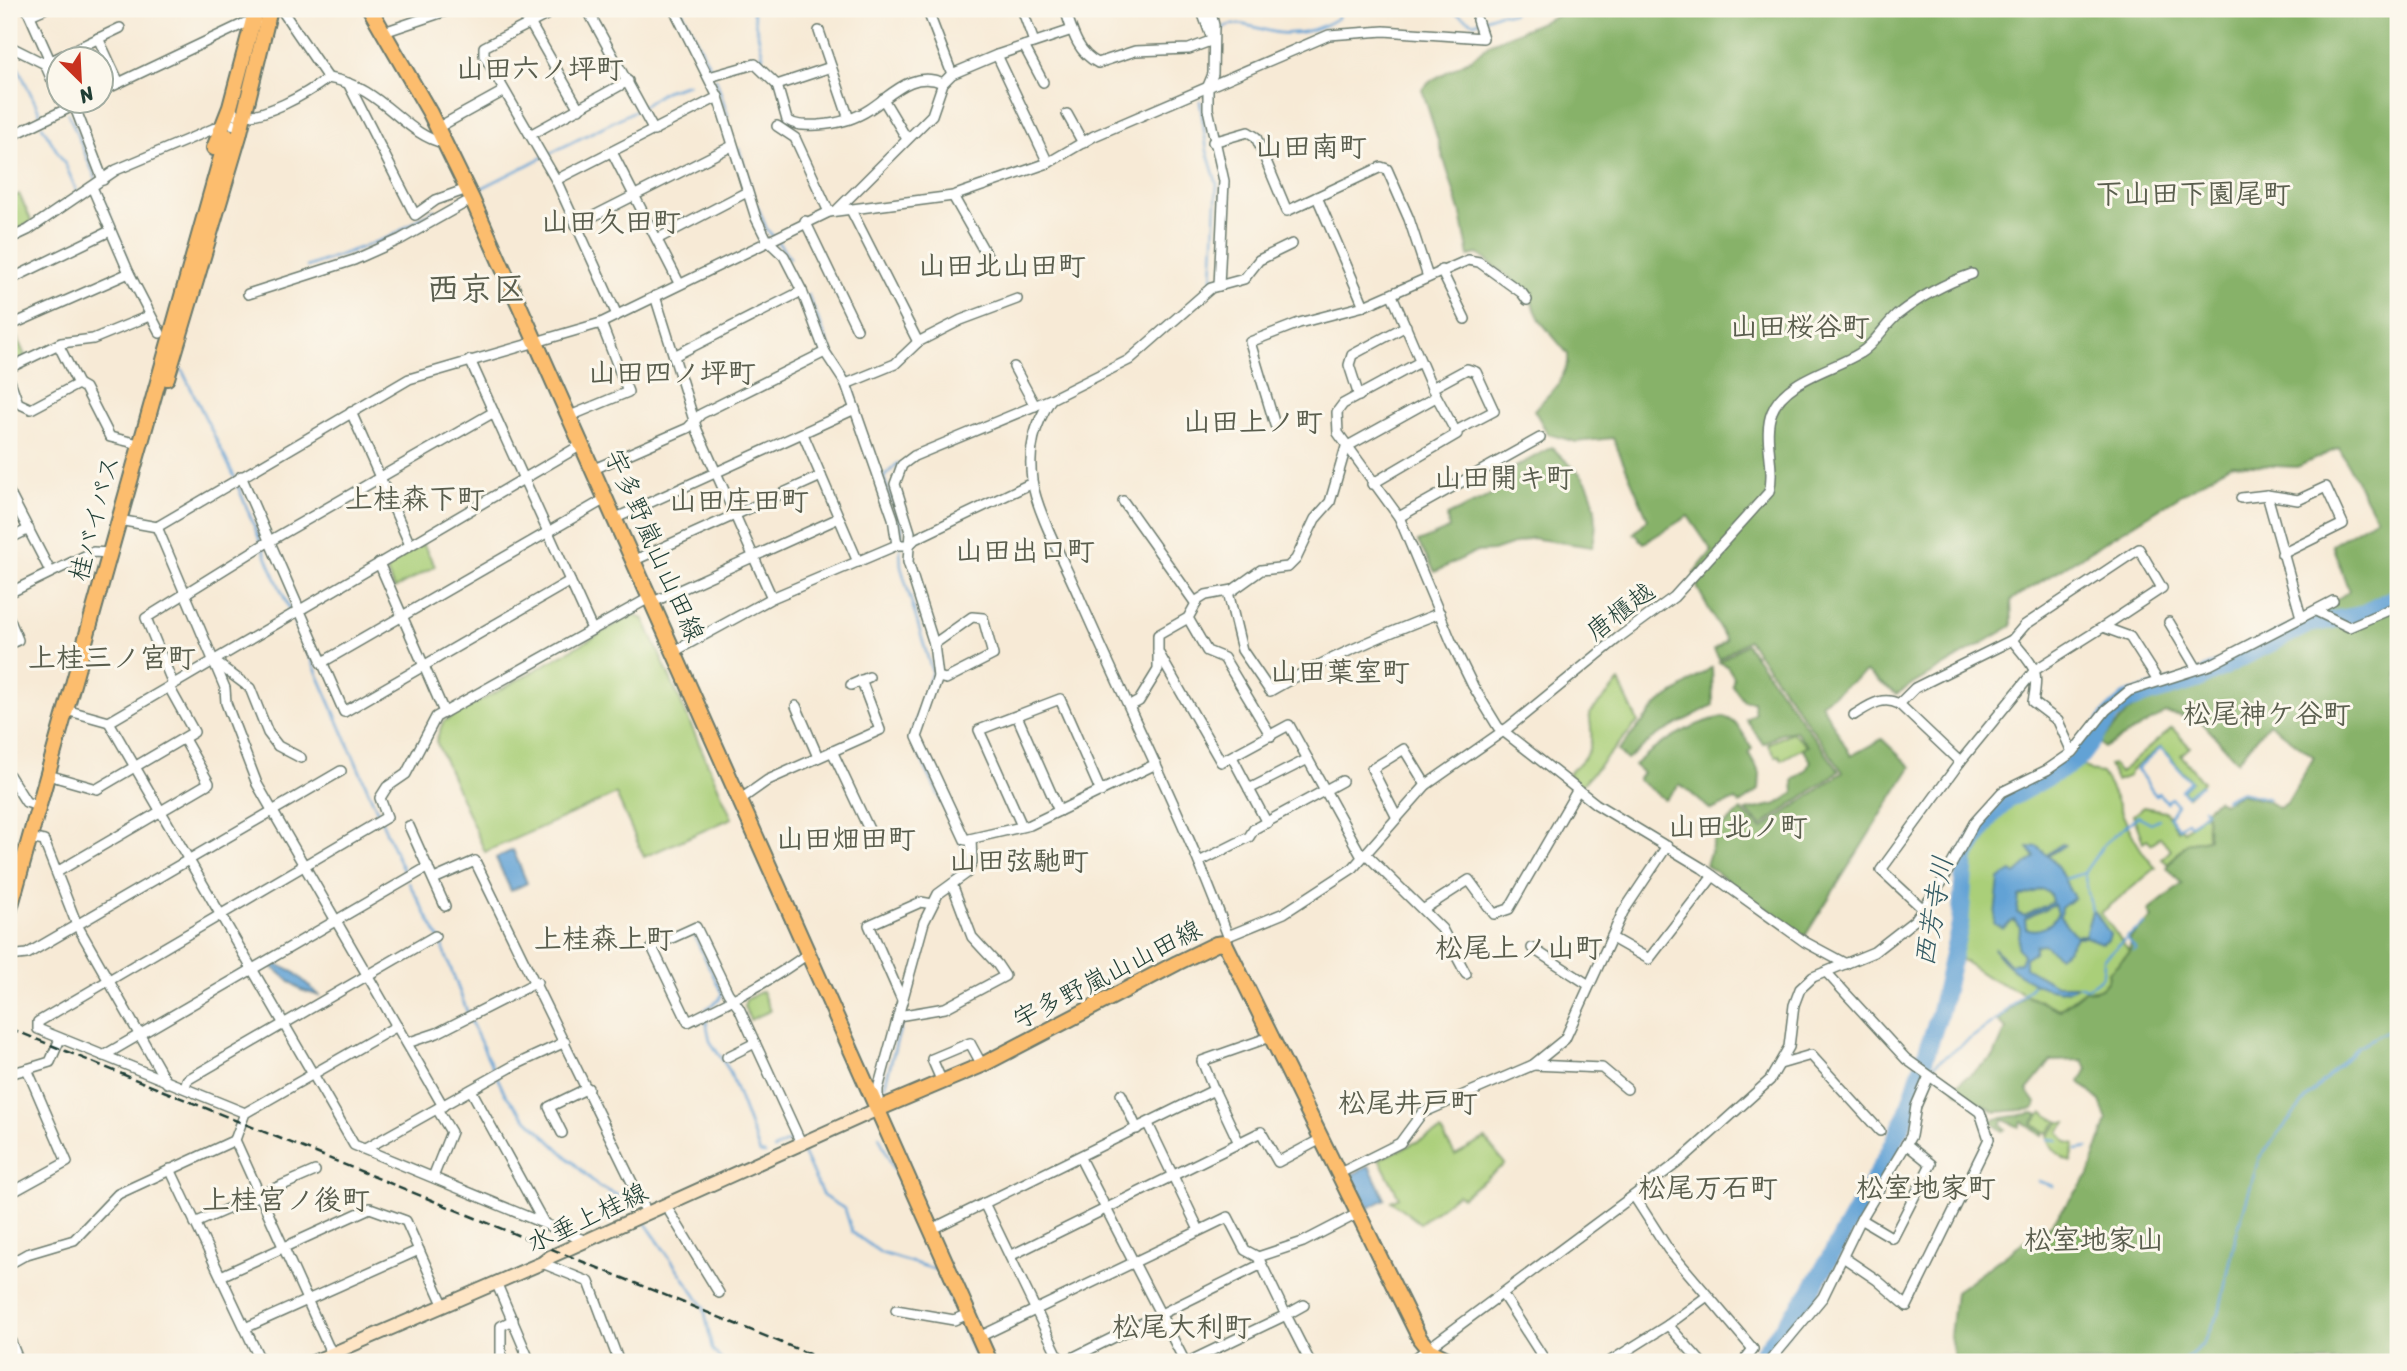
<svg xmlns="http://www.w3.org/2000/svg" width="2407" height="1371" font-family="Sriracha,'Klee One',sans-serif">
<rect width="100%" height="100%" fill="#fbf7ec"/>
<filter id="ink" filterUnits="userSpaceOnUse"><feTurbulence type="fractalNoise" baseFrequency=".0143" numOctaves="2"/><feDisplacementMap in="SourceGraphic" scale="14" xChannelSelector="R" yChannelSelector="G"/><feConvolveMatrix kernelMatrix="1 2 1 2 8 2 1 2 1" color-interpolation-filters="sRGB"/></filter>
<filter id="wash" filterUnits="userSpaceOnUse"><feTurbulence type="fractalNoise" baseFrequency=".00686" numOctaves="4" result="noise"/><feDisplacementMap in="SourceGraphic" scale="28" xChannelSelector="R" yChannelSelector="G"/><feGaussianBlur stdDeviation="1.57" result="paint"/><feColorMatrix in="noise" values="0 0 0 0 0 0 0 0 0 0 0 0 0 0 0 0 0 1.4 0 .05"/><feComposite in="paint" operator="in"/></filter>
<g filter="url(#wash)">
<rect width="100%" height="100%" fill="#f7ead6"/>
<g fill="#aacf79" stroke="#648656" stroke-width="2">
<polygon points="19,194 32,222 9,234 9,199"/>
<polygon points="12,327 26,358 9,364 9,329"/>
<polygon points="423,544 435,566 394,589 387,572 389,565"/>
<polygon points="633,615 644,619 732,818 644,857 616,794 485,852 436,741 443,722"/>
<path d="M1619 682 1638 722 1580 787 1568 774C1591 754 1595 745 1589 714Z"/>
<polygon points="2172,728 2190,747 2181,755 2203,782 2187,796 2182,790 2191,781 2161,747 2130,771 2129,776 2116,781 2109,765 2112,764 2119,773"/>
<polygon points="1792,732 1807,745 1782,760 1779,755 1776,757 1768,744"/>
<path d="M2082 765 2094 772 2102 773C2121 804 2130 842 2156 868L2101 913 2130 952 2108 973 2109 977C2104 989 2096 992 2084 990L2059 1009 1989 978 1959 958 1969 860 2007 808Z"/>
<polygon points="2143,807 2165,811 2178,830 2181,828 2184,831 2206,811 2207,839 2187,843 2168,864 2162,859 2171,850 2160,837 2152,844 2147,839 2143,842 2133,815"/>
<polygon points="762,991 770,1011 750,1020 744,1006 746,1000"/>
<polygon points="2042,1112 2058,1121 2047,1134 2033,1124"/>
<path d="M2060 1122H2066L2059 1132 2067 1142 2075 1144 2071 1162C2060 1157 2050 1148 2048 1136Z"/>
<polygon points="1441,1131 1455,1155 1485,1139 1505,1164 1462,1197 1458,1194 1420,1223 1391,1201 1399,1197 1379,1159"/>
</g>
<g fill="#87b269" stroke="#53784e" stroke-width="2">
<path d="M1556 9H2398V1362H1955L1950 1336 1955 1292 2023 1242 2048 1228 2089 1175 2107 1120 2100 1101 2080 1082 2087 1069 2083 1060 2051 1061 2027 1090 2036 1103 2034 1109 1996 1112 1956 1091 1955 1086 1994 1056 2006 1029 1998 1021 2025 995 2060 1010 2085 990C2097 992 2105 989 2109 977L2108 973 2130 952V938L2152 918 2148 911 2182 884 2167 867 2187 843 2208 839 2206 809 2217 800 2223 803 2240 794 2267 801 2279 808 2287 803 2314 757 2269 723 2237 761 2199 719 2165 713 2104 748 2100 742 2132 708 2198 685 2225 671 2278 641 2349 591 2332 545 2376 518 2339 448 2297 467 2231 464 2011 600 2012 626 1896 694 1866 672 1821 703 1851 756 1882 739 1911 767 1805 936 1706 865 1716 833 1741 810 1762 829 1843 772 1748 640 1719 659 1714 650 1726 640 1698 589 1694 573 1712 551 1688 516 1644 543 1634 533 1648 519 1613 438 1576 442 1548 434 1534 410 1559 384 1568 363V354L1541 322 1526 290 1478 254 1469 256 1461 214 1422 89 1432 80 1471 59 1491 43 1563 13Z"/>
<path d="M1552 447C1560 456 1567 462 1576 470 1597 488 1599 524 1592 547L1531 538 1493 551 1475 552 1435 572 1418 542 1449 529 1447 516 1496 493 1494 479Z"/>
<polygon points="1746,644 1839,771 1762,826 1746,811 1777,804 1794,793 1793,780 1806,770 1811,761 1803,749 1808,746 1796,731 1782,733 1763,744 1746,719 1755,713 1753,701 1744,701 1732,685 1734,677 1727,666 1719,662"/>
<polygon points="1712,667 1713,705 1656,736 1627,760 1618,751 1657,705"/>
<path d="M1723 717C1738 720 1744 736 1752 748L1749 754 1760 773 1759 790 1740 804 1735 800 1711 810 1680 784 1665 800 1638 780 1643 773 1634 765C1658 744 1691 723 1723 717Z"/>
<polygon points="2034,1113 2038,1115 2032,1124 2044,1133 2042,1136 2022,1121 2019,1127 2004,1120 2001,1124 2006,1129 2003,1131 1988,1120"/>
</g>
<g fill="#62a2d5" stroke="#407084" stroke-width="2" fill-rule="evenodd">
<path d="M2061 844 2065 845 2048 856 2058 867 2074 898 2061 908 2060 917 2075 935H2085L2092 911 2095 912 2110 934 2108 940 2101 943 2086 937H2076L2068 949 2058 956 2044 944 2036 945 2034 952 2025 958V967L2056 985H2078C2056 1004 2004 970 1994 948L2009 964 2020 963 2023 955 2018 948 2020 928 2014 920 2003 928 1994 924 1999 879 2012 871 2016 874 2035 857 2028 848 2037 846 2047 855ZM2042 889 2050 894 2052 902 2025 916 2017 913 2019 897ZM2054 904 2057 914C2052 926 2038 933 2026 928L2025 919Z"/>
<polygon points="513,850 527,883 511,891 496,858"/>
<polygon points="274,963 294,972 320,996 301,990 271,966"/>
<polygon points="1369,1166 1385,1199 1369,1208 1351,1175"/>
</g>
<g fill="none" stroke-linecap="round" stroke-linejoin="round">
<g stroke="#62a2d5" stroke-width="2.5">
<polyline points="681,9 713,73"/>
<polyline points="752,9 763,56 753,60"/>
<polyline points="1448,9 1474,23 1500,13 1512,14 1517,9"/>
<polyline points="15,61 41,115"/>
<path d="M1217 71 1218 34C1231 13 1262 32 1280 33 1301 35 1320 29 1338 18L1340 9"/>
<polyline points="716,79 728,116"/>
<polyline points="1200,101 1207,151 1217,184 1212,280"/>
<polyline points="68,113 96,179"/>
<polyline points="42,126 66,166 78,194"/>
<polyline points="739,149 751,189"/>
<polyline points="98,186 127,257"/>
<polyline points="480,189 638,109 665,91 688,84"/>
<polyline points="757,205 767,230 773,236"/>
<polyline points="777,241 790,258"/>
<polyline points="307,267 390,237 434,210"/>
<polyline points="808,295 831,351 851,384 857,404"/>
<polyline points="182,370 235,478"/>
<polyline points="883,478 898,463"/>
<polyline points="884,479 902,527 901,542"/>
<polyline points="237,484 261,543"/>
<polyline points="263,549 406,877"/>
<polyline points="900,549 901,567 932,672 911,737 953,825"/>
<polyline points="2201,785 2186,795 2181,790 2190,781 2161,748 2137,769 2156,796 2158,793 2167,802 2171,798 2177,805 2169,817 2179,828 2187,821 2190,825 2206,811 2203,808"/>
<polyline points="2225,799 2240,792 2269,799"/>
<polyline points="2084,873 2092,911"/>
<polyline points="953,878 964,859 961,840"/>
<polyline points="2065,879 2084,873 2104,844 2138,816 2151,823 2159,819"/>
<polyline points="409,883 440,940 468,1014"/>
<polyline points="694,935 722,994 719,1000 706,1009"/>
<polyline points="2126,938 2145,924"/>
<polyline points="2126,938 2136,949 2133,951"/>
<path d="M2078 985 2087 988C2103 979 2104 977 2104 959L2124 940"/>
<polyline points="705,1015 710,1041 729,1070 760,1153 765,1154"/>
<polyline points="470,1020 505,1094 523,1115 599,1187 626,1199 636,1210"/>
<polyline points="1927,1070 1999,1018 2033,985"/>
<polyline points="883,1092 903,1018"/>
<polyline points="879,1136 957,1314"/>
<polyline points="2048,1139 2058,1140"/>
<polyline points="774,1149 790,1141"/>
<polyline points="2077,1150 2088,1148"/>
<polyline points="802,1151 823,1196 845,1209 852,1232 881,1253 937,1270"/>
<polyline points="2038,1181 2053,1186"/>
<polyline points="644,1221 704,1307 712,1349 723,1362"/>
<polyline points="960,1320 978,1362"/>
<polyline points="2182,1362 2202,1345 2219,1313 2235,1239 2259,1158 2307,1098 2357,1047 2398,1025"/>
</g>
<polyline stroke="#62a2d5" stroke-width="18" points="1756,1362 1810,1293 1891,1149 1907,1113 1940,1011 1960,925 1965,857 1992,815 2009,799 2077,761 2111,715 2127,701 2197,680 2309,624 2360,615 2398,596"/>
</g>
</g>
<g filter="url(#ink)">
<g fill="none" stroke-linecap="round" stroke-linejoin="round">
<defs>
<g id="minor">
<polyline points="27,9 48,56 45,64"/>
<polyline points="281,9 328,78"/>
<polyline points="558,9 484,47 484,55 556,180 617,315"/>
<polyline points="587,9 654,131"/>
<polyline points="674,9 718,97 756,218 767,240 784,256 802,291 825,352 846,384 893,518 897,545"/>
<polyline points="927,9 952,74"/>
<polyline points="1022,9 1034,42"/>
<path d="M1065 9C1072 30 1077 53 1098 63L1135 51 1189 49 1213 40"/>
<polyline points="1201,9 1212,39"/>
<polyline points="1210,9 1214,25 1213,74 1208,86 1208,109 1224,181 1219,286"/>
<polyline points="30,15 44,9"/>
<polyline points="530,23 579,109"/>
<polyline points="819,31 849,119"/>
<polyline points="384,32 452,9"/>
<polyline points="98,38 119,83"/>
<polyline points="9,46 45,64 60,99"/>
<polyline points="1024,46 1043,82"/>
<polyline points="997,55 1048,163"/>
<polyline points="45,64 120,28"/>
<path d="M709 77 755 64 777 85 787 120C798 127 806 125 818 125 836 124 855 119 870 109 893 94 912 70 943 83"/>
<polyline points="348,83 415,215 436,200 467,189"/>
<polyline points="777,85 831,67"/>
<polyline points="102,91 245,23 256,22"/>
<polyline points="883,99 907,139"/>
<polyline points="74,105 103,180"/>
<path d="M230 107 235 115C261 121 308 93 328 78 382 86 404 135 444 143"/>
<polyline points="1067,114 1083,143"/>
<polyline points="777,126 795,138 829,212"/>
<polyline points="437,128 504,91"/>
<polyline points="530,135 628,81"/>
<polyline points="9,137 81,102"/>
<polyline points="1213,142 1248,132 1256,137 1287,211 1381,167 1387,169 1409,219 1428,277"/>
<polyline points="612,152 679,283"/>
<polyline points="556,180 718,97"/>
<polyline points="92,187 129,273 160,333"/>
<polyline points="953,196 987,256"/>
<polyline points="1317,197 1364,306"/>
<polyline points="838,209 932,115 943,83 952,74 997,55 1072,30"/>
<polyline points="851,210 918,342"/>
<polyline points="805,221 857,329"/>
<polyline points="576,225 732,146"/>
<polyline points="9,239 28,230 116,170 227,123 236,125 241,129"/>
<polyline points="657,239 747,192"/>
<polyline points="1441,270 1465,319"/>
<polyline points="9,280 110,231"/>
<polyline points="248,294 354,260 401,239 472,199"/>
<polyline points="655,296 697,430 772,598"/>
<polyline points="9,326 129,273"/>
<polyline points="674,356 802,291"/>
<polyline points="470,360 592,629"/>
<polyline points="1420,362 1343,404 1337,412 1338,433 1399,517 1451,641 1473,686 1498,727 1596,804 1702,868 1805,942 1846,964"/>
<polyline points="1014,367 1035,406"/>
<polyline points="9,368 61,343 93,339 149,316"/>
<polyline points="9,378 18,403 31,409 78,384 59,346"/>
<polyline points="78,384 85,388 110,437 139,444"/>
<polyline points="846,384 895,364 918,342 961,320 1017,299"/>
<polyline points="1432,388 1467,369 1476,372 1494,411 1456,431"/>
<polyline points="1359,396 1349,365 1352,355 1406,326"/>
<path d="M1051 399C1034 426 1028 449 1032 480 1036 511 1067 568 1080 599 1129 711 1185 820 1228 936"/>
<polyline points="351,412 410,545"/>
<polyline points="570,416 628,392 601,323"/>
<polyline points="1275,425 1250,342 1299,323 1364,306 1468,260 1479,262 1522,293 1527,300"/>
<polyline points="803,434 858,562"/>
<polyline points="594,469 688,428 701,414 825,352"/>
<polyline points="241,476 344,712 570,581"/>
<polyline points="1372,484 1457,434 1432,388 1392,295"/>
<polyline points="9,492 50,571"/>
<polyline points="2241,498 2267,495"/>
<polyline points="1123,501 1196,604"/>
<polyline points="1399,517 1540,438"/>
<polyline points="616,518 855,409"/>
<polyline points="119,520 157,527 409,379 601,323 829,212 953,196 1048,163 1094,136 1329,35 1384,31 1483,38 1477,20"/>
<polyline points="157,527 225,688 226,703 257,784 443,1106"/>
<polyline points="9,539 29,529"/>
<polyline points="2282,554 2343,524 2326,487 2298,500 2267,495 2301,617"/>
<polyline points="635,560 821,476"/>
<polyline points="379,563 444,712"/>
<path d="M1228 592 1242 650 1270 691C1324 660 1382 635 1440 613"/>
<polyline points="9,593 93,552 109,553"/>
<polyline points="653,602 839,518"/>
<polyline points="2316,611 2349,627 2398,606"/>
<polyline points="9,618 18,640 9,644"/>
<polyline points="1188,618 1207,651 1224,658 1271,736"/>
<polyline points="2169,622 2197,669"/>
<polyline points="2012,640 2025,625 2139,549 2162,588 2103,627 2130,637 2158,681"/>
<polyline points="934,644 972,617 983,618 993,655 946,679 938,677"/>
<polyline points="675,651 772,598 897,545 909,545 915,539 1032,483"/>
<polyline points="1158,652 1221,762 1289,725 1362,857"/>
<polyline points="321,663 607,498"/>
<polyline points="218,664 250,688 268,733 278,746 301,758"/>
<polyline points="173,684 146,618 268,542 494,412"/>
<polyline points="851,685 869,677"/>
<polyline points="796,706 818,757"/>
<polyline points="1130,706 1139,701 1158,670 1158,635 1188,618 1198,600 1206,595 1233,590 1261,570 1288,567 1296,559 1315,519 1330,502 1346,447 1436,397"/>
<polyline points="66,710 109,722 583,444"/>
<path d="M1854 715C1869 706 1882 695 1899 704"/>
<polyline points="1017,716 1059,811"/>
<polyline points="109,722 354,1145 586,1241"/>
<polyline points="832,751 874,840"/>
<path d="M2072 752 2058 721 2033 702C2040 667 2034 668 2012 640L1915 688 1899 704 1960 762 2035 670 2103 627"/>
<polyline points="1232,757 1267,823"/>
<polyline points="1156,764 1030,825 965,840 917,737 938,677 934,644 908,562 910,532 895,484 902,465 914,456 1051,399 1129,360 1211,288 1244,279 1259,260 1292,244"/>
<polyline points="9,775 26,802 38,806"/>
<polyline points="48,775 97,789 194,732 169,687"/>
<polyline points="1249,789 1308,759"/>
<polyline points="741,799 768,780 880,730 861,680"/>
<polyline points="1396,816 1372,769 1404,749 1426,785"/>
<polyline points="409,826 445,906"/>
<polyline points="1022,826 979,730 1060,699 1101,792"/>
<polyline points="29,838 44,841 77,925 167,1083"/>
<polyline points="1365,853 1442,929 1466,974"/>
<polyline points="1199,862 1249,837 1254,829 1342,781"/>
<polyline points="57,872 209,783 184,739"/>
<polyline points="434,879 475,861 647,1213"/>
<polyline points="1424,909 1469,880 1494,914 1509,909 1577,791"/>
<polyline points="1923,909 1881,870 1960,762"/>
<polyline points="1612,938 1649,959 1713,876"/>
<path d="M1225 943 1228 936 1284 913 1353 868 1426 785 1509 727 1618 638 1674 597 1769 492C1776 467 1762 436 1772 412 1785 379 1833 370 1860 353 1874 345 1884 326 1897 315 1921 296 1943 284 1972 274"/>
<polyline points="1532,948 1589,985"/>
<polyline points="9,956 27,954 341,771"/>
<polyline points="1827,973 1906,1059 1980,1112 1989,1139 1907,1306 1877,1280 1843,1257"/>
<polyline points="902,1000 869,925 921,902 932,904"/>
<polyline points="898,1016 945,1008 1005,976 997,964 972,937 952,884"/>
<polyline points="407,1043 437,1033 537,982"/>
<polyline points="103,1056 428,867"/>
<polyline points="727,1057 755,1043"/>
<polyline points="1780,1064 1811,1055 1880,1131"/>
<polyline points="1533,1065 1602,1068 1627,1089"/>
<polyline points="27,1069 50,1062 60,1039"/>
<polyline points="9,1074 27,1069 67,1162 9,1194"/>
<polyline points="942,1082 932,1059 970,1043 982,1065"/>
<polyline points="185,1088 187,1080 435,936"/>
<polyline points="471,1090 544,1223"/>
<polyline points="1214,1090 1202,1061 1273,1036"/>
<polyline points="1121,1094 1137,1129"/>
<polyline points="878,1104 878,1089 924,922 938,894 967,873 972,862 971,839"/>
<polyline points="245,1113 38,1029 38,1022 387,817 380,798 387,787 406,774 436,717 651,597"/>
<polyline points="1148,1124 1199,1230"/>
<polyline points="562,1133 549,1107 588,1088"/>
<path d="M802 1145 739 1008 728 993 696 927 652 947 688 1022C730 1001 772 981 810 952"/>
<polyline points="365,1149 515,1065 565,1042"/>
<polyline points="1080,1158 1185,1362"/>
<polyline points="170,1169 261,1362"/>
<polyline points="1340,1173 1400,1143 1422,1113 1533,1065 1565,1039 1623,912 1667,846"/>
<polyline points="433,1177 451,1132 437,1109"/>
<polyline points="1634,1196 1668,1249 1753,1349 1743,1362"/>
<polyline points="984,1203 1061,1362"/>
<polyline points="666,1206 719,1293"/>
<polyline points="1861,1219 1893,1238 1931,1164 1906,1144"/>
<polyline points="195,1223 315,1171"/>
<polyline points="932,1229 1214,1090 1239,1143"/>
<polyline points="1010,1256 1261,1132 1278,1162 1321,1139"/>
<polyline points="1258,1257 1303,1242 1359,1213"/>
<polyline points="542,1263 589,1282 619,1362"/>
<polyline points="9,1264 27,1254 74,1240 118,1194 235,1140"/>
<polyline points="221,1276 370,1208 406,1221 443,1304"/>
<polyline points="496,1282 530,1362"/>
<polyline points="1503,1295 1546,1362"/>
<polyline points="1304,1305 1286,1315 1310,1362"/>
<polyline points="896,1310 954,1320 968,1314"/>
<polyline points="1668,1325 1706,1297"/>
<polyline points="245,1328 419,1250"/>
<polyline points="9,1337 19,1362"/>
<polyline points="979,1337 1228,1217 1245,1250 1258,1257 1286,1315 1188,1362"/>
<polyline points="339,1362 328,1346 235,1140 245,1113 397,1026"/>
<polyline points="501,1362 501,1326 513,1320"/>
<polyline points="1064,1362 1260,1265"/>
<polyline points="1410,1362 1680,1161 1770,1080 1789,1047 1794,1005 1800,989 1813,977 1874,952 1915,920 1942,882 1974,823 2002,792 2047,770 2073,752 2106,710 2129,691 2210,665 2333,601"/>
<polyline points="1609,1362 1668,1325 1701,1362"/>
<polyline points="1769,1362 1823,1297 1859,1223 1911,1136 1916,1106 1929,1076"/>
</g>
<polyline id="secondary" points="313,1362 542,1263 550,1257 878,1109"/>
<g id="primary">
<polyline points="370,9 430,113 472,199 990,1362"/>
<polyline points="878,1109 982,1065 1177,963 1216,944 1225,943 1420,1339 1429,1350 1453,1362"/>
</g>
<g id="trunk">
<polyline points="214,148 230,107 256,9"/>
<polyline points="167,378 239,136 270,9"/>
<polyline points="9,912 227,136"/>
</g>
</defs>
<use href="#minor" stroke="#6b7a6d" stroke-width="12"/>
<use href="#secondary" stroke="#6b7a6d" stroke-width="16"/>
<use href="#primary" stroke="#6b7a6d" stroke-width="18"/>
<use href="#trunk" stroke="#6b7a6d" stroke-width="18"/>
<use href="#minor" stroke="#fff" stroke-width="9"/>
<use href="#secondary" stroke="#fee5c5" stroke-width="12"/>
<use href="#primary" stroke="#fcbd6e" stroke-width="14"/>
<use href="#trunk" stroke="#fcbd6e" stroke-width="14"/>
<polyline stroke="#1f3d34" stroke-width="2.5" stroke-dasharray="10 5" stroke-linecap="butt" points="9,1028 829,1362"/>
</g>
</g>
<g text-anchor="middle" stroke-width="6" stroke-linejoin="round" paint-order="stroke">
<g font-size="26" fill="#1f3d34" stroke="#fbf7ec">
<text transform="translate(94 518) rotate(-75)" y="9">桂バイパス</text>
<text transform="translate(655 545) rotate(66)" y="9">宇多野嵐山山田線</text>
<text transform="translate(1620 611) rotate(-37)" y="9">唐櫃越</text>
<text transform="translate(1107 974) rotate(-27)" y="9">宇多野嵐山山田線</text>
<text transform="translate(587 1217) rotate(-25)" y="9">水垂上桂線</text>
</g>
<g font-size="28" font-weight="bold" fill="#5a5e4e" stroke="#fbf7ec">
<text x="540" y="78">山田六ノ坪町</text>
<text x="1311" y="156">山田南町</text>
<text x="2193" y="203">下山田下園尾町</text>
<text x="611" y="231">山田久田町</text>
<text x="1002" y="275">山田北山田町</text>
<text x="1800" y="336">山田桜谷町</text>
<text x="672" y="382">山田四ノ坪町</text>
<text x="1253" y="431">山田上ノ町</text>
<text x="1504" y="487">山田開キ町</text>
<text x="415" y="508">上桂森下町</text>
<text x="739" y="510">山田庄田町</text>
<text x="1025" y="560">山田出口町</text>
<text x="112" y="667">上桂三ノ宮町</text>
<text x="1340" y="681">山田葉室町</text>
<text x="2267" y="723">松尾神ケ谷町</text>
<text x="1738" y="836">山田北ノ町</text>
<text x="846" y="848">山田畑田町</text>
<text x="1019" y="870">山田弦馳町</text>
<text x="604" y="948">上桂森上町</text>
<text x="1519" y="957">松尾上ノ山町</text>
<text x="1408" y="1112">松尾井戸町</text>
<text x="1708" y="1197">松尾万石町</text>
<text x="1926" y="1197">松室地家町</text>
<text x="286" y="1209">上桂宮ノ後町</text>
<text x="2094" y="1249">松室地家山</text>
<text x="1182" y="1336">松尾大利町</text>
</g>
<g font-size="28" font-style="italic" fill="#335b64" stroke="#fbf7ec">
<text transform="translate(1933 911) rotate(-80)" y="10">西芳寺川</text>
</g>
<g font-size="33" font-weight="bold" fill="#5a5e4e" stroke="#fbf7ec">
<text x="476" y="300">西京区</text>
</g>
</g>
<rect width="2407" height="1371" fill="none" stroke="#fbf7ec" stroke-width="35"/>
<g transform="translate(80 80) rotate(156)"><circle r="33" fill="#fbf7ec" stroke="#a3ada2" stroke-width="2"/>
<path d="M0-5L12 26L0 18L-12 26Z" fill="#c8321e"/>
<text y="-10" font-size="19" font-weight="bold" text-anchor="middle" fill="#1f3d34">N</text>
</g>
</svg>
